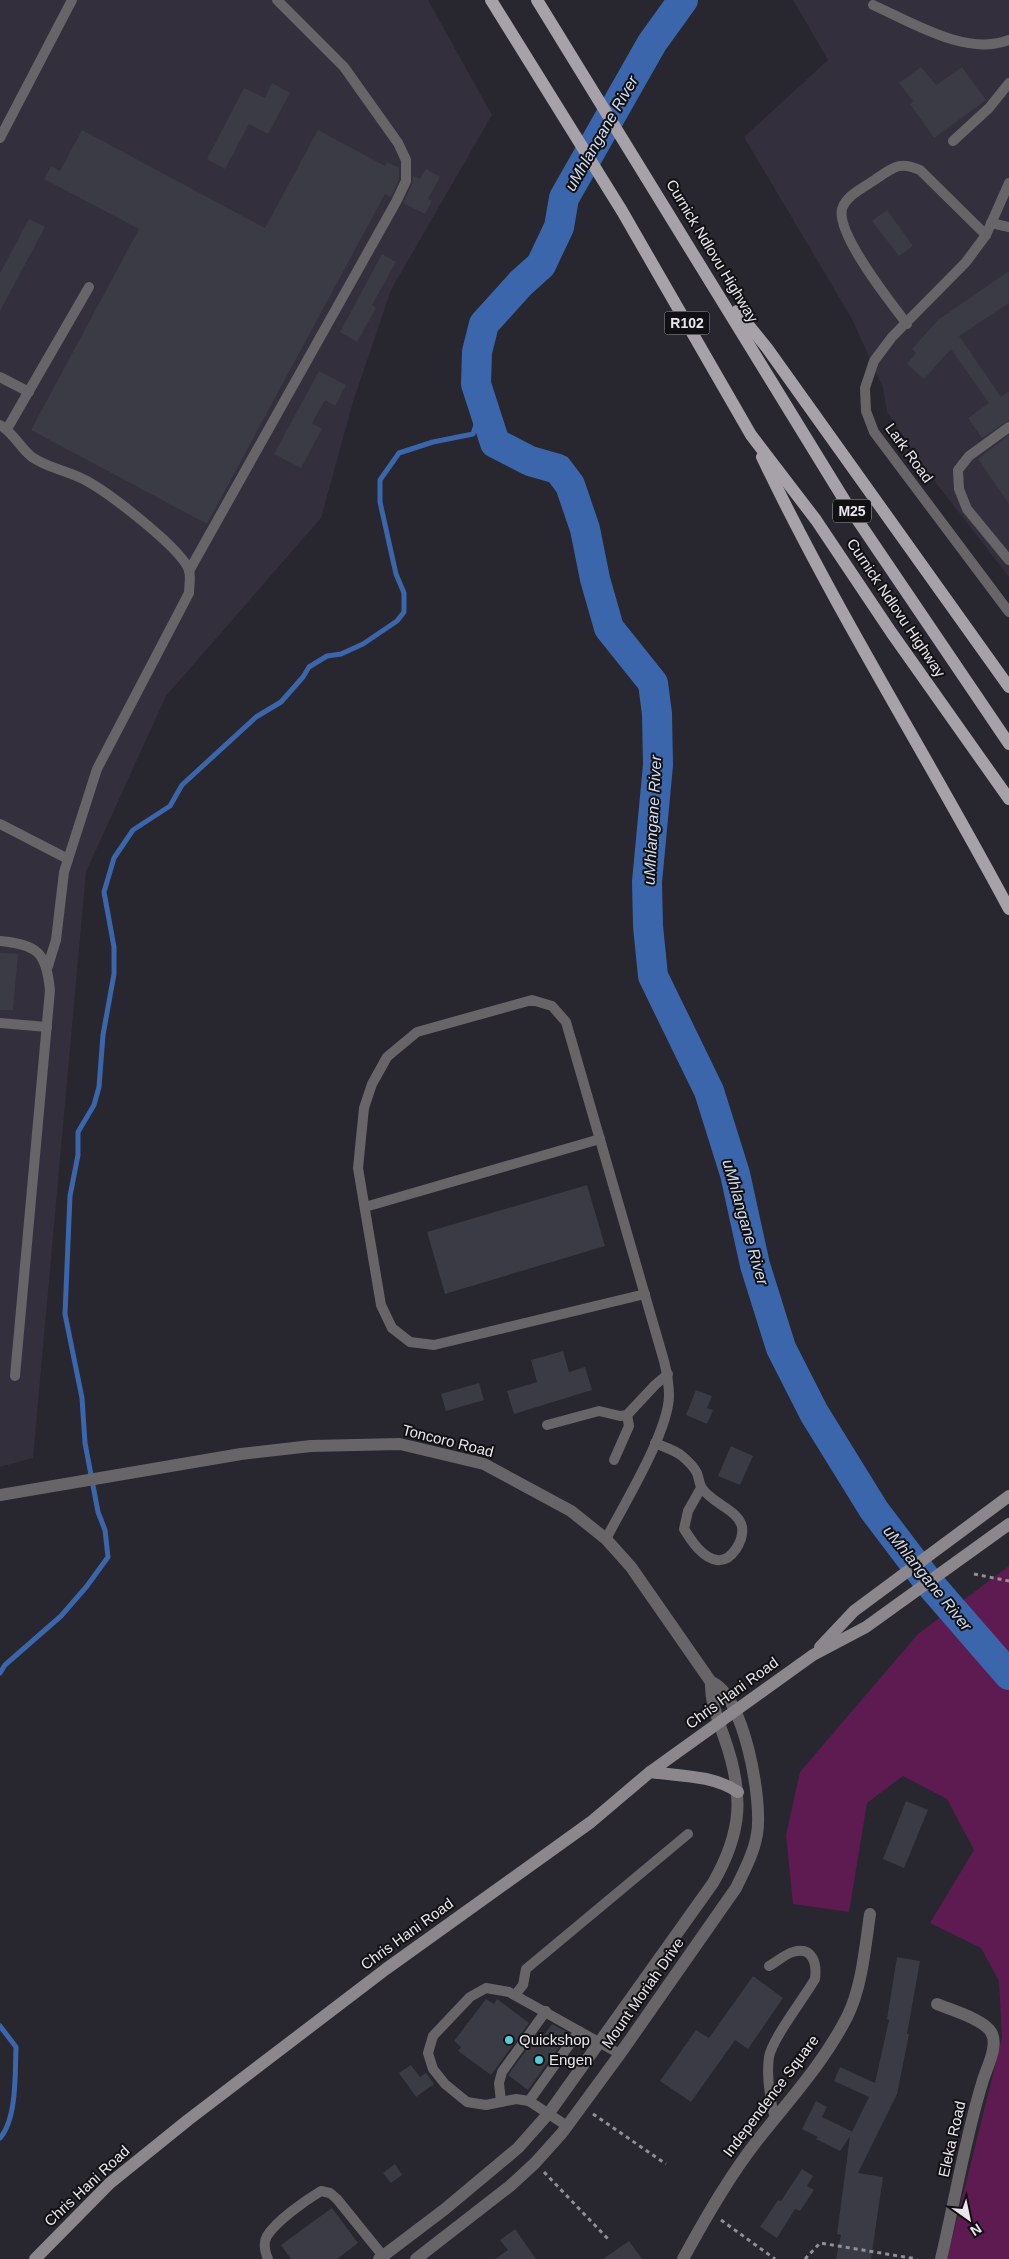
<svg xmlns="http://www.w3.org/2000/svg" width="1009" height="2259" font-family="Arial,sans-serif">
<rect width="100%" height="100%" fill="#28262e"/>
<g fill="#332f3c">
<polygon points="0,0 428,0 492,115 391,290 353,402 321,518 166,696 86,872 33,1458 0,1467"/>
<polygon points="793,0 1009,0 1009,577 926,470 887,412 883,388 852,319 744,137 828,60"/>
</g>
<polygon fill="#5d1b51" points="1009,1566 1009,2259 947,2259 1002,2038 999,1981 981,1948 930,1923 974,1850 947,1799 903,1776 867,1803 849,1912 793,1904 786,1835 800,1772 918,1634"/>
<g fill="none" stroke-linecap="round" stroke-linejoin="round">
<g stroke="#3b66ac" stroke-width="5">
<polyline points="0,1673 5,1665 61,1616 87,1586 108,1557 105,1530 98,1512 85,1443 82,1398 65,1314 70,1196 78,1155 78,1132 94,1105 99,1087 103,1035 114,974 114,947 104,892 114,858 133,830 170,806 182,785 256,717 281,702 303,677 309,667 327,656 341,654 363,644 397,621 404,612 404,593 396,574 380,502 380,480 399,453 433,442 473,434 483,403"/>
<path d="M0 2026 16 2047C15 2073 17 2119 0 2138"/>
</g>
<polyline stroke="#3b66ac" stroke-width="30" points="683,0 652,43 564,198 559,227 541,265 521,283 484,324 477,352 476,384 495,443 530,461 558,469 570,485 585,529 595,579 609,628 653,683 657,714 658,765 647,882 648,926 653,976 709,1091 735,1174 755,1265 781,1348 814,1413 874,1510 930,1584 1009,1675"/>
</g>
<g fill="#3a3b44">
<polygon points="921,67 936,85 962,67 986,100 934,138 910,104 913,101 899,83"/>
<polygon points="272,83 290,93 268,134 249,124 225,169 207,159 244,88 265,98"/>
<polygon points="82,130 265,228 318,130 385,166 387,162 399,168 399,179 391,197 385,194 207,524 31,430 139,229 44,179 51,166 60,171"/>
<polygon points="426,169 440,177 428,199 432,201 425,214 403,203 412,184 413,176 420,179"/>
<polygon points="887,210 913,246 899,256 872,221"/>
<polygon points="29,219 45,227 0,311 0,273"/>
<polygon points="382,254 396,262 372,305 376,308 357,342 340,332"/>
<polygon points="1009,271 1009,303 959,336 1001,397 1009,391 1009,420 982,438 968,418 989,403 951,349 924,379 907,364 916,353 912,349 938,320"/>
<polygon points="319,371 346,385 335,406 325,400 312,423 322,429 301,468 274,454"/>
<polygon points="1009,435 1009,504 978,459"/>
<polygon points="0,953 18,954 13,1010 0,1010"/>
<polygon points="587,1185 605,1246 445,1294 427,1232"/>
<polygon points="563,1351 569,1372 585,1367 592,1390 514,1414 507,1391 537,1382 531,1360"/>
<polygon points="479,1383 484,1400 446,1411 441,1394"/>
<polygon points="696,1390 712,1396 707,1408 713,1410 707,1424 686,1415"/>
<polygon points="731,1446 753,1456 740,1485 718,1476"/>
<polygon points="906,1801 928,1810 904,1868 883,1859"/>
<polygon points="897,1957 920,1961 907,2034 909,2034 897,2094 858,2173 883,2177 871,2259 836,2259 841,2235 837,2234 850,2136 869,2097 834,2081 840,2067 875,2083 889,2020 887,2019"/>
<polygon points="753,1976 783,1998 748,2049 735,2040 691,2102 660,2081 696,2030 709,2038"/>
<polygon points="486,1999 494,2004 497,1999 529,2023 491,2075 458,2051 461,2047 454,2041"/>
<polygon points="552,2024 569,2033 528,2090 508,2075 540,2031 544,2035"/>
<polygon points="411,2065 420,2077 426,2073 434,2084 416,2097 399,2073"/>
<polygon points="816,2101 827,2107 822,2117 853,2132 840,2151 816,2139 818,2137 802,2129"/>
<polygon points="395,2164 402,2175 391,2183 383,2173"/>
<polygon points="802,2169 813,2176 807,2186 814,2190 800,2211 795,2209 777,2238 760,2227 778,2200 781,2201"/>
<polygon points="332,2208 358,2243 337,2259 291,2259 281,2245"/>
<polygon points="515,2229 536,2259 495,2259 508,2250 500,2240"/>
<polygon points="629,2241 642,2259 603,2259"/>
</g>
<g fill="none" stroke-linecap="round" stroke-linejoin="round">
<g stroke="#918f96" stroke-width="3" stroke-dasharray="4 4" stroke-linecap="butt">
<polyline points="974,1574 1009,1581"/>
<polyline points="593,2114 666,2164"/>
<polyline points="544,2172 609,2240"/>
<polyline points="721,2220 775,2259"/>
<polyline points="805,2259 820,2243 917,2259"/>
</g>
<g stroke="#676568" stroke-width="10">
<path d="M873 5C911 22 967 57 1009 40"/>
<polyline points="0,138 72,0"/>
<polyline points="953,141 989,108 1009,83"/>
<polyline points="1009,183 986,235 966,262 892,337 874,361 865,388 866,411 874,432 1009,612"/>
<polyline points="991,223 1009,227"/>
<path d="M907 324C891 303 836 234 842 209 846 195 865 187 876 179 894 167 900 161 920 170L986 235"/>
<polyline points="0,377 29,392"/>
<path d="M0 425C14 433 20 448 32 457 47 468 69 471 85 480 108 492 181 548 189 570 191 577 189 587 189 593L97 769 64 872 56 940 48 966"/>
<polyline points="1009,427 969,456 958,470 959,489 967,509 1009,560"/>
<polyline points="7,429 89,287"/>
<polyline points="189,571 396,202 406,181 406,160 398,143 344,67 277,0"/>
<polyline points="0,824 68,859"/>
<path d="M0 941C38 945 46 952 50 990L15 1376"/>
<polyline points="0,1023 47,1027"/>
<polyline points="365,1207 600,1139"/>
<polyline points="547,1425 599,1411 620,1416 627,1415 655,1385 668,1374"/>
<path d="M655 1443C664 1447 675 1450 682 1456 688 1461 694 1467 697 1473 699 1478 699 1484 702 1488 711 1503 739 1510 742 1527 744 1540 732 1562 717 1560 702 1558 691 1540 684 1529L688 1511 701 1488"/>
<polyline points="614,1460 629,1426 627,1415"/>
<path d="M606 1539C624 1504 668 1433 669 1396 669 1384 667 1373 664 1361L566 1022 552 1006 532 1000 417 1032 387 1057 372 1084 364 1108 358 1168 381 1305 392 1328 410 1342 434 1345 645 1294"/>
<path d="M769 1966C777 1962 785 1954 793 1952 813 1946 817 1964 815 1979 804 1998 772 2039 769 2057 766 2078 770 2099 775 2119"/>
<polyline points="515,1995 523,1985 526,1969 688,1834"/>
<polyline points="529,2101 579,2031"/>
<polyline points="501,2102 499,2083 502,2072 546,2011"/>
<polyline points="567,2126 529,2101 516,2099 486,2105 467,2102 445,2084 433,2069 428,2053 433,2036 470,1997 486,1988 509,1992 620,2054"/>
<path d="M268 2259C265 2252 263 2243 267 2236 276 2221 306 2200 321 2191L330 2193 337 2199 383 2256"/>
</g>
<g stroke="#676568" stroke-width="12">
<path d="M0 1495 241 1454 311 1446 400 1444 484 1464 571 1511 606 1539 631 1567 711 1682C744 1694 763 1802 757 1834 754 1853 744 1871 736 1888L620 2054 562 2133 535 2163 510 2186 416 2259"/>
<path d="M937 2004C951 2010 983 2019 991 2032 999 2045 987 2067 983 2080 965 2138 955 2200 941 2259"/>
<path d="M379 2259 445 2209 518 2148 549 2113 713 1883C743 1831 744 1793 724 1737 718 1719 710 1701 711 1682"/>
<path d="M683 2259C706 2217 730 2175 760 2137 791 2098 824 2062 847 2017 862 1987 865 1948 870 1914"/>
</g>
<g stroke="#8b878d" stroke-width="12">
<polyline points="820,1647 854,1611 1009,1496"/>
<path d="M650 1772C680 1776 713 1775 738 1792"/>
<polyline points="35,2259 110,2183 188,2120 386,1969 591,1822 650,1772 813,1655 866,1627 1009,1524"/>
</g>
<g stroke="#a7a1a9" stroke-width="12">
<polyline points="491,0 622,211 751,435 816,520 891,632 1009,799"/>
<polyline points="537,0 848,506 1009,744"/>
<polyline points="737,311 767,348 1009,687"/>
<path d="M762 457C836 612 928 757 1009 909"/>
</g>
</g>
<g fill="#52ccd5" stroke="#111013" stroke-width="2">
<circle cx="509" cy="2040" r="5"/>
<circle cx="539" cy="2060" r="5"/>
</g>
<g text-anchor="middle" stroke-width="4" stroke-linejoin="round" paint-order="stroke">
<g fill="#111013" stroke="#a8a6ac" stroke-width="1">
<rect x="664.5" y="311.5" width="45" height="23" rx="4"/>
<rect x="833" y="499.5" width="38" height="23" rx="4"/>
</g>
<g font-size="14" font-weight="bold" fill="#e9e7ed">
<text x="687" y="328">R102</text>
<text x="852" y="516">M25</text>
</g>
<g font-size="15" fill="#e9e7ed" stroke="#111013">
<text transform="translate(712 251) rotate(59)" y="5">Curnick Ndlovu Highway</text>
<text transform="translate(909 453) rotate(54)" y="5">Lark Road</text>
<text transform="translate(896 608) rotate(56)" y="5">Curnick Ndlovu Highway</text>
<text transform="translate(448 1441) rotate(14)" y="5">Toncoro Road</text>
<text transform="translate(732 1693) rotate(-36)" y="5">Chris Hani Road</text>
<text transform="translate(407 1934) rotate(-36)" y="5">Chris Hani Road</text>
<text transform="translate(643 1993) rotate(-55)" y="5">Mount Moriah Drive</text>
<text transform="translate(771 2096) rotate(-53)" y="5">Independence Square</text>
<text transform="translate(952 2139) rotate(-77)" y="5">Eleka Road</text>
<text transform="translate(87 2186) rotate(-43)" y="5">Chris Hani Road</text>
</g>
<g font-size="15" fill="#e9e7ed" stroke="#111013" text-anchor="start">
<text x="519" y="2045">Quickshop</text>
<text x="549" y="2065">Engen</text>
</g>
<g font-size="16" font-style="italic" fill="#d0ddf0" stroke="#111013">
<text transform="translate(601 133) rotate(-60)" y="6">uMhlangane River</text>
<text transform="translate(652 820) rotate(-87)" y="6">uMhlangane River</text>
<text transform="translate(746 1222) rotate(74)" y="6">uMhlangane River</text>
<text transform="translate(928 1578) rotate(51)" y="6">uMhlangane River</text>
</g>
</g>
<g transform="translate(969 2219) rotate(147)" stroke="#111013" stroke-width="4" paint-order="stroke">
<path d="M0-4L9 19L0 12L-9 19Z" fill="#e9e7ed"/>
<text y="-8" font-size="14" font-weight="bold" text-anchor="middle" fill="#e9e7ed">N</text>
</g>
</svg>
